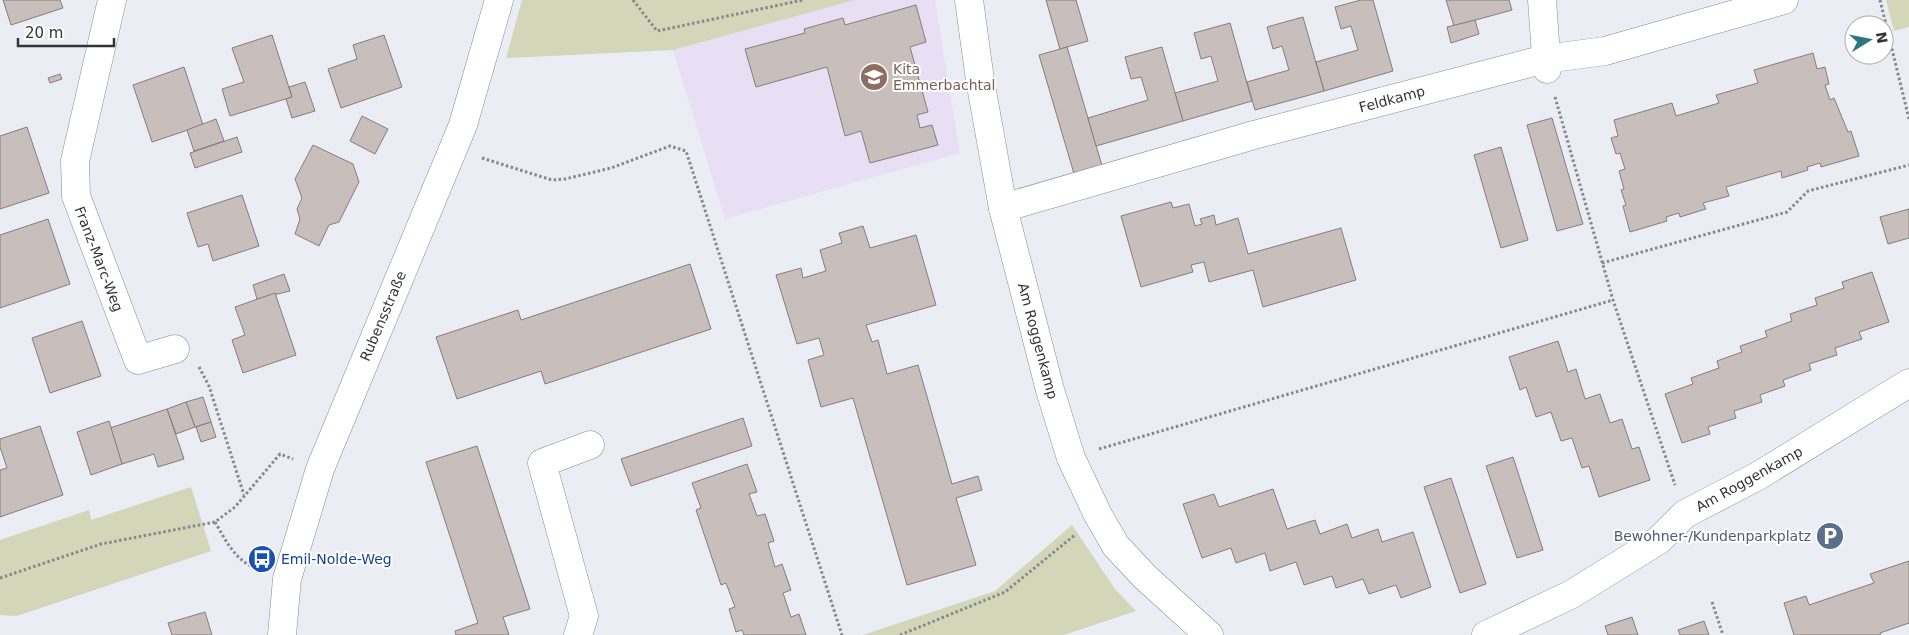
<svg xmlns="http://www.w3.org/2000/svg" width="1909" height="635" font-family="'DejaVu Sans',sans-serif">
<rect width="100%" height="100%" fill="#ebedf5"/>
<polygon fill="#e8dff4" points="855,0 935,0 960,153 725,219 673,50"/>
<g fill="#d3d6b8">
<polygon points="522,0 855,0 673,50 506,58"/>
<polygon points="1886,0 1909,0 1909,27 1894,31"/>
<polygon points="191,487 211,551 17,616 0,615 0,540 89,510 91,520"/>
<polygon points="1072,525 1115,589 1136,611 1064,635 863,635 995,591"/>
</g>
<g fill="#c8bfbc" stroke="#857d7a">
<polygon points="3,0 60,0 63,8 11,25"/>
<polygon points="1046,0 1076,0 1088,41 1060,49"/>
<polygon points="1361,0 1373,0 1393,71 1324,91 1316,62 1358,50 1351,26 1341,29 1335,7"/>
<polygon points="1446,0 1509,0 1512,10 1454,26"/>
<polygon points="916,5 926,42 910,47 928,112 917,115 920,128 932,125 938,145 870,163 861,131 845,136 827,67 756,87 745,49 805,33 804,29 843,18 845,25"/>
<polygon points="1303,17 1324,91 1255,110 1247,82 1289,70 1282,46 1273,49 1267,27"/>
<polygon points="1475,20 1479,34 1451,43 1447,27"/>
<polygon points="1230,23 1252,101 1183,121 1175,93 1218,81 1211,56 1201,59 1194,33"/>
<polygon points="272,35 292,97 230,116 222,89 244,82 232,48"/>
<polygon points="384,35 402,87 341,108 328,69 357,59 353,45"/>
<polygon points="1067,47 1103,169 1075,177 1039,55"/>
<polygon points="1162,47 1183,121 1096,146 1088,118 1148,100 1141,77 1131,79 1125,57"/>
<polygon points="1813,53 1817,69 1825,67 1829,84 1825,85 1830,100 1834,98 1848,132 1851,131 1859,156 1821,167 1820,163 1807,167 1808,170 1782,178 1781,171 1726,187 1729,196 1703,203 1706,209 1680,217 1679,213 1666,217 1667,221 1630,232 1623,206 1626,205 1621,190 1624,189 1619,171 1625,169 1620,153 1616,154 1611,138 1618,136 1614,120 1672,103 1676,116 1719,103 1716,95 1758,83 1754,70"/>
<polygon points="184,67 203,125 152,142 133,85"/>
<polygon points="60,74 62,79 50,83 48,78"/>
<polygon points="305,82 315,111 292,118 286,99 292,97 289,87"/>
<polygon points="362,116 388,129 375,154 350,141"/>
<polygon points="1552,118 1583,224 1557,231 1527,125"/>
<polygon points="216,119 224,141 194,151 187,130"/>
<polygon points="27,127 49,193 0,209 0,136"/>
<polygon points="237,137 242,152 195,168 190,153"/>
<polygon points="313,145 353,164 359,182 339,222 329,225 319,246 295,234 300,219 297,209 302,198 295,179"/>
<polygon points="1501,147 1528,240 1501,248 1474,155"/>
<polygon points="242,195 259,246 213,261 208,244 198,247 187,213"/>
<polygon points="1171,202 1173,208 1189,204 1195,226 1202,224 1200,219 1214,215 1216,225 1238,218 1248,254 1341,228 1356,280 1263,307 1253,270 1209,282 1204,262 1191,265 1193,272 1141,287 1121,216"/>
<polygon points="1909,209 1909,238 1888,244 1880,217"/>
<polygon points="48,219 70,284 0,308 0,235"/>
<polygon points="863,226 870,248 916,235 936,305 866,325 872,342 878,340 887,374 918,365 952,484 978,476 982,490 956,498 976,565 907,585 853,398 821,407 808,360 824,355 819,338 797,344 776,275 801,268 803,278 826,271 820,250 842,243 839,233"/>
<polygon points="690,264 711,329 545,384 541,371 457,399 436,337 518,310 521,320"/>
<polygon points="1872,272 1889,322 1859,332 1862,339 1835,348 1837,355 1809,364 1811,370 1783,380 1785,386 1760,395 1762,402 1734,411 1736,418 1708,427 1710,434 1682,443 1665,394 1693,384 1691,378 1719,368 1717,361 1742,352 1740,346 1767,337 1765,331 1792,321 1790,314 1817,305 1815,298 1844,288 1842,282"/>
<polygon points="284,274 290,291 257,299 253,285"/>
<polygon points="275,293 296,355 243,373 232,340 245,335 235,307"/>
<polygon points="82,321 101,376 50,393 32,338"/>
<polygon points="1558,341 1568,372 1576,369 1585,399 1600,394 1610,423 1622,419 1632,449 1639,447 1650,480 1599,497 1589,466 1582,468 1572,438 1561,441 1551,412 1536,417 1526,387 1520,390 1509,357"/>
<polygon points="203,397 211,422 195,427 186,402"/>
<polygon points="186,402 195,427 176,434 167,409"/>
<polygon points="167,409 184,459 158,467 154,454 122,464 110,428"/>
<polygon points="743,418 752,446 631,486 621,459"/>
<polygon points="109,421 122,464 91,475 77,432"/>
<polygon points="211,422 216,437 201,442 196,427"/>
<polygon points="40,426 63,495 0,517 0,470 7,468 0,447 0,439"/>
<polygon points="477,446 530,609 503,617 509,635 456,635 455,631 478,623 426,462"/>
<polygon points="1513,457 1543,550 1517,558 1486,466"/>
<polygon points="747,464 757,492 749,494 757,516 765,514 774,541 768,543 775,567 782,564 791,590 783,593 791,617 799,614 806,635 744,635 742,630 736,632 729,609 735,607 726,583 721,585 696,510 701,508 692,483"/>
<polygon points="1451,478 1486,584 1460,593 1424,487"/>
<polygon points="1273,489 1287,529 1315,520 1320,534 1347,524 1352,538 1378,529 1382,542 1413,532 1431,587 1401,598 1396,585 1369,594 1363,579 1336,588 1332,576 1304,585 1296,562 1270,571 1265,553 1236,563 1231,548 1202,558 1183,504 1214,494 1219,507"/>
<polygon points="1909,561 1909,623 1880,633 1881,635 1794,635 1784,603 1806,596 1809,605 1874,583 1870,574"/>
<polygon points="205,612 212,635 172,635 168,623"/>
<polygon points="1632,617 1638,635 1608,635 1605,626"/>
<polygon points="1704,621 1709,635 1680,635 1678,630"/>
</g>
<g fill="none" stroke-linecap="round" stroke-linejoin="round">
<defs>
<g id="minor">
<polyline points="112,0 75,161 76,196 138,360 175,349"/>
<polyline points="969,0 980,80 1003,208 1050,390 1071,458 1098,515 1116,546 1145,577 1209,635"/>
<polyline points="1542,0 1547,69"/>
<polyline points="1003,208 1254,135 1545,59 1605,51 1784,0"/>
<polyline points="282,635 287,579 320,469 463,125 499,0"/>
<polyline points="578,635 584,616 542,463 590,445"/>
<polyline points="1486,635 1572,594 1659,540 1685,514 1758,476 1909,383"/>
</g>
</defs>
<use href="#minor" stroke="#888a92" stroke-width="29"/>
<g stroke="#87888e" stroke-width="3" stroke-dasharray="2.5 2.5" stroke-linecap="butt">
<polyline points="633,0 657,31 803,0"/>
<polyline points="1880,0 1909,119"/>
<polyline points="1555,97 1613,300 1675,485"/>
<polyline points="482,158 552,180 565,179 611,168 670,146 686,151 842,635"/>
<polyline points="1602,263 1787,212 1808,191 1909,165"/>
<polyline points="199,367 209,386 244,495"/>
<polyline points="1099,449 1613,300"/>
<path d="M215 522C226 541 236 562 258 569"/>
<polyline points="0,578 101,544 215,522 235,507 280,454 293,459"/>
<polyline points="1712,602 1723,635"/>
<polyline points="900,635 1005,592 1076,534"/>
</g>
<use href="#minor" stroke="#fff" stroke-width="28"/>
</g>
<defs>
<symbol id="school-disc" viewBox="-11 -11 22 22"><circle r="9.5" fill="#8d6e63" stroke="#fff"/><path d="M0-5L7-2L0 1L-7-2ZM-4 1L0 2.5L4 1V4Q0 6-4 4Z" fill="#fff"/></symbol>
<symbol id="parking-disc" viewBox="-11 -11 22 22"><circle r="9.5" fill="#5c6f8a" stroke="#fff"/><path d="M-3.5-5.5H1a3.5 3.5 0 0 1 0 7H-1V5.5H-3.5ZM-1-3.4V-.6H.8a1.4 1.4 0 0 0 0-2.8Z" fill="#fff"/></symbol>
<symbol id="bus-disc" viewBox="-11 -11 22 22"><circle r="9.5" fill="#1a4fb4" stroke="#fff"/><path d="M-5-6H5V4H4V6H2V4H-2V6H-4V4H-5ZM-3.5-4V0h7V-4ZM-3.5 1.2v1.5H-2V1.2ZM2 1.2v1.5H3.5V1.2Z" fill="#fff"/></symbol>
</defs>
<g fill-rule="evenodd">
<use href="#school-disc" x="858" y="61" width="32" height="32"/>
<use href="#parking-disc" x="1814" y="520" width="32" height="32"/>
<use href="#bus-disc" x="246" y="543" width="32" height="32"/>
</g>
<g text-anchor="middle" stroke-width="4" stroke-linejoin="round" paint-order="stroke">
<g font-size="14" fill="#785e54" stroke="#fff" text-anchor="start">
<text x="893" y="74">Kita<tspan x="893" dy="16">Emmerbachtal</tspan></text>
</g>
<g font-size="14" fill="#333437" stroke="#fff">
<text transform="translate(1392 99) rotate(-15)" y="5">Feldkamp</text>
<text transform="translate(99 259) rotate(69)" y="5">Franz-Marc-Weg</text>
<text transform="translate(383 316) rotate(-67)" y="5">Rubensstraße</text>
<text transform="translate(1038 341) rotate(75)" y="5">Am Roggenkamp</text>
<text transform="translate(1749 479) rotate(-29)" y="5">Am Roggenkamp</text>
</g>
<g font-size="14" fill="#4e5e75" stroke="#fff" text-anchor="end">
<text x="1811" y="541">Bewohner-/Kundenparkplatz</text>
</g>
<g font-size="14" fill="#164399" stroke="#fff" text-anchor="start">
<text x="281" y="564">Emil-Nolde-Weg</text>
</g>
</g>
<g transform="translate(1869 40) rotate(80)"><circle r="24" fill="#ffffff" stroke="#adaeaf"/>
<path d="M0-4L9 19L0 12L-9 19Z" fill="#2d757f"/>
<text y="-8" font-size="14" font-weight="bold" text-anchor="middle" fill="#333437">N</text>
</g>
<path d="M18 38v8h96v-8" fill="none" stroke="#333437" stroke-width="2.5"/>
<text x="25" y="38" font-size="15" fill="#333437" stroke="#ffffff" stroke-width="4" paint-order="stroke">20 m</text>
</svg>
